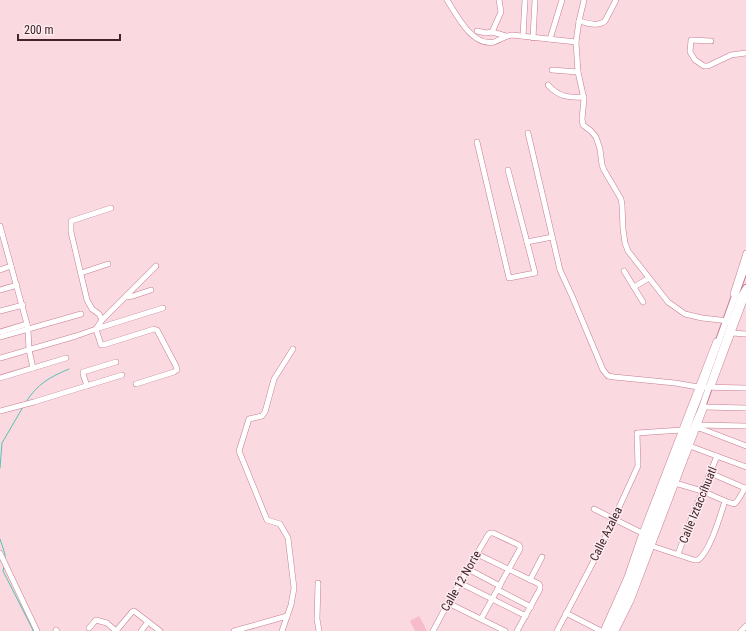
<svg xmlns="http://www.w3.org/2000/svg" width="746" height="631" font-family="'Roboto Condensed',sans-serif">
<rect width="100%" height="100%" fill="#fad9e0"/>
<polygon fill="#f8bbca" points="419,616 427,631 415,631 410,621"/>
<g fill="none" stroke-linecap="round" stroke-linejoin="round">
<g stroke="#56c3b2" stroke-width="1">
<path d="M26 402C37 384 50 377 69 369"/>
<polyline points="0,468 2,443 23,407"/>
<polyline points="0,539 5,554 5,558"/>
<polyline points="4,567 3,571 32,628 33,631"/>
</g>
<defs>
<g id="minor">
<path d="M447 0C457 15 472 47 494 42 500 40 505 36 512 35L576 42"/>
<polyline points="584,0 579,21 576,42 578,72 584,99 582,119 583,125 591,131 596,137 600,149 602,165 604,170 621,199 622,205 623,229 625,243 628,251 668,302 685,314 702,318 729,321"/>
<path d="M579 21C587 23 598 27 605 21L616 0"/>
<polyline points="477,31 486,33 492,32 506,36"/>
<polyline points="492,32 501,12 499,0"/>
<polyline points="523,36 525,0"/>
<polyline points="533,38 535,0"/>
<polyline points="550,39 562,0"/>
<polyline points="711,41 691,40 690,52 695,60 704,66 708,66 731,55 746,53"/>
<polyline points="552,70 578,72"/>
<path d="M548 85C559 97 569 98 584 97"/>
<polyline points="528,133 560,270 572,296 603,370 608,376 614,377 675,383 698,387 746,388"/>
<polyline points="477,142 509,278 535,273 527,242 508,170"/>
<polyline points="0,226 27,324 28,329 29,350 33,368"/>
<polyline points="527,242 552,237"/>
<polyline points="0,270 11,266"/>
<polyline points="624,271 643,302"/>
<polyline points="81,273 108,264"/>
<polyline points="634,287 649,278"/>
<polyline points="0,290 17,285"/>
<polyline points="733,294 746,253"/>
<polyline points="126,297 133,296 151,290"/>
<polyline points="0,311 23,305"/>
<polyline points="102,320 99,314 92,309 87,300 71,232 71,221 111,208"/>
<polyline points="0,332 27,324"/>
<polyline points="732,333 746,334"/>
<polyline points="0,337 81,314"/>
<polyline points="0,358 76,336 99,328 163,308"/>
<polyline points="0,378 66,358"/>
<polyline points="136,384 174,372 177,370 176,366 157,330 154,329 103,345 101,345 96,329 102,320 156,266"/>
<polyline points="87,386 83,374 83,372 116,362"/>
<polyline points="712,386 745,298 745,291"/>
<polyline points="705,407 746,408"/>
<polyline points="0,411 34,402 122,375"/>
<polyline points="698,425 746,426"/>
<polyline points="697,428 702,429 746,446"/>
<polyline points="689,446 695,448 746,467"/>
<polyline points="710,473 745,488"/>
<path d="M675 483 702 491 725 501 734 504C740 500 741 492 746 488"/>
<polyline points="594,509 642,533"/>
<path d="M652 546 694 560H698C710 552 720 516 725 501"/>
<polyline points="0,553 37,631"/>
<polyline points="477,554 539,584 540,586 540,589 517,631"/>
<polyline points="678,554 690,522 717,456"/>
<polyline points="468,569 500,586"/>
<polyline points="530,580 542,557"/>
<polyline points="318,583 317,619 319,631"/>
<polyline points="460,583 526,616"/>
<polyline points="498,590 531,607"/>
<polyline points="448,603 505,631"/>
<polyline points="566,613 601,631"/>
<polyline points="89,628 96,620 107,623 116,631"/>
<polyline points="56,630 57,631"/>
<polyline points="116,631 132,612 134,611 160,631"/>
<polyline points="141,631 148,622"/>
<polyline points="234,631 287,616"/>
<polyline points="282,631 291,605 294,588 288,538 280,524 267,520 239,451 249,419 262,416 265,412 274,379 293,349"/>
<polyline points="433,631 448,603 488,535 490,533 493,533 519,545 520,547 520,549 481,619"/>
<polyline points="557,631 599,551 638,466 637,433 682,430"/>
<polyline points="603,631 627,577 642,533 716,341"/>
<polyline points="616,631 631,601 704,409"/>
<polyline points="741,631 746,626"/>
</g>
<g id="major">
<polyline points="608,631 627,585 701,391 746,265"/>
<polyline points="612,631 627,598 687,442 701,410 741,296 746,288"/>
</g>
</defs>
<use href="#minor" stroke="#c77d92" stroke-width="6"/>
<use href="#major" stroke="#c77d92" stroke-width="8"/>
<use href="#minor" stroke="#fff" stroke-width="5"/>
<use href="#major" stroke="#fff" stroke-width="6"/>
</g>
<g text-anchor="middle" stroke-width="3" stroke-linejoin="round" paint-order="stroke">
<g font-size="12" fill="#42242c" stroke="#fcebef">
<text transform="translate(698 505) rotate(-68)" y="4">Calle Iztaccíhuatl</text>
<text transform="translate(606 534) rotate(-64)" y="4">Calle Azalea</text>
<text transform="translate(461 581) rotate(-60)" y="4">Calle 12 Norte</text>
</g>
</g>
<path d="M18 34v6h102v-6" fill="none" stroke="#42242c" stroke-width="2"/>
<text x="24" y="34" font-size="12" fill="#42242c" stroke="#fcebef" stroke-width="3" paint-order="stroke">200 m</text>
</svg>
